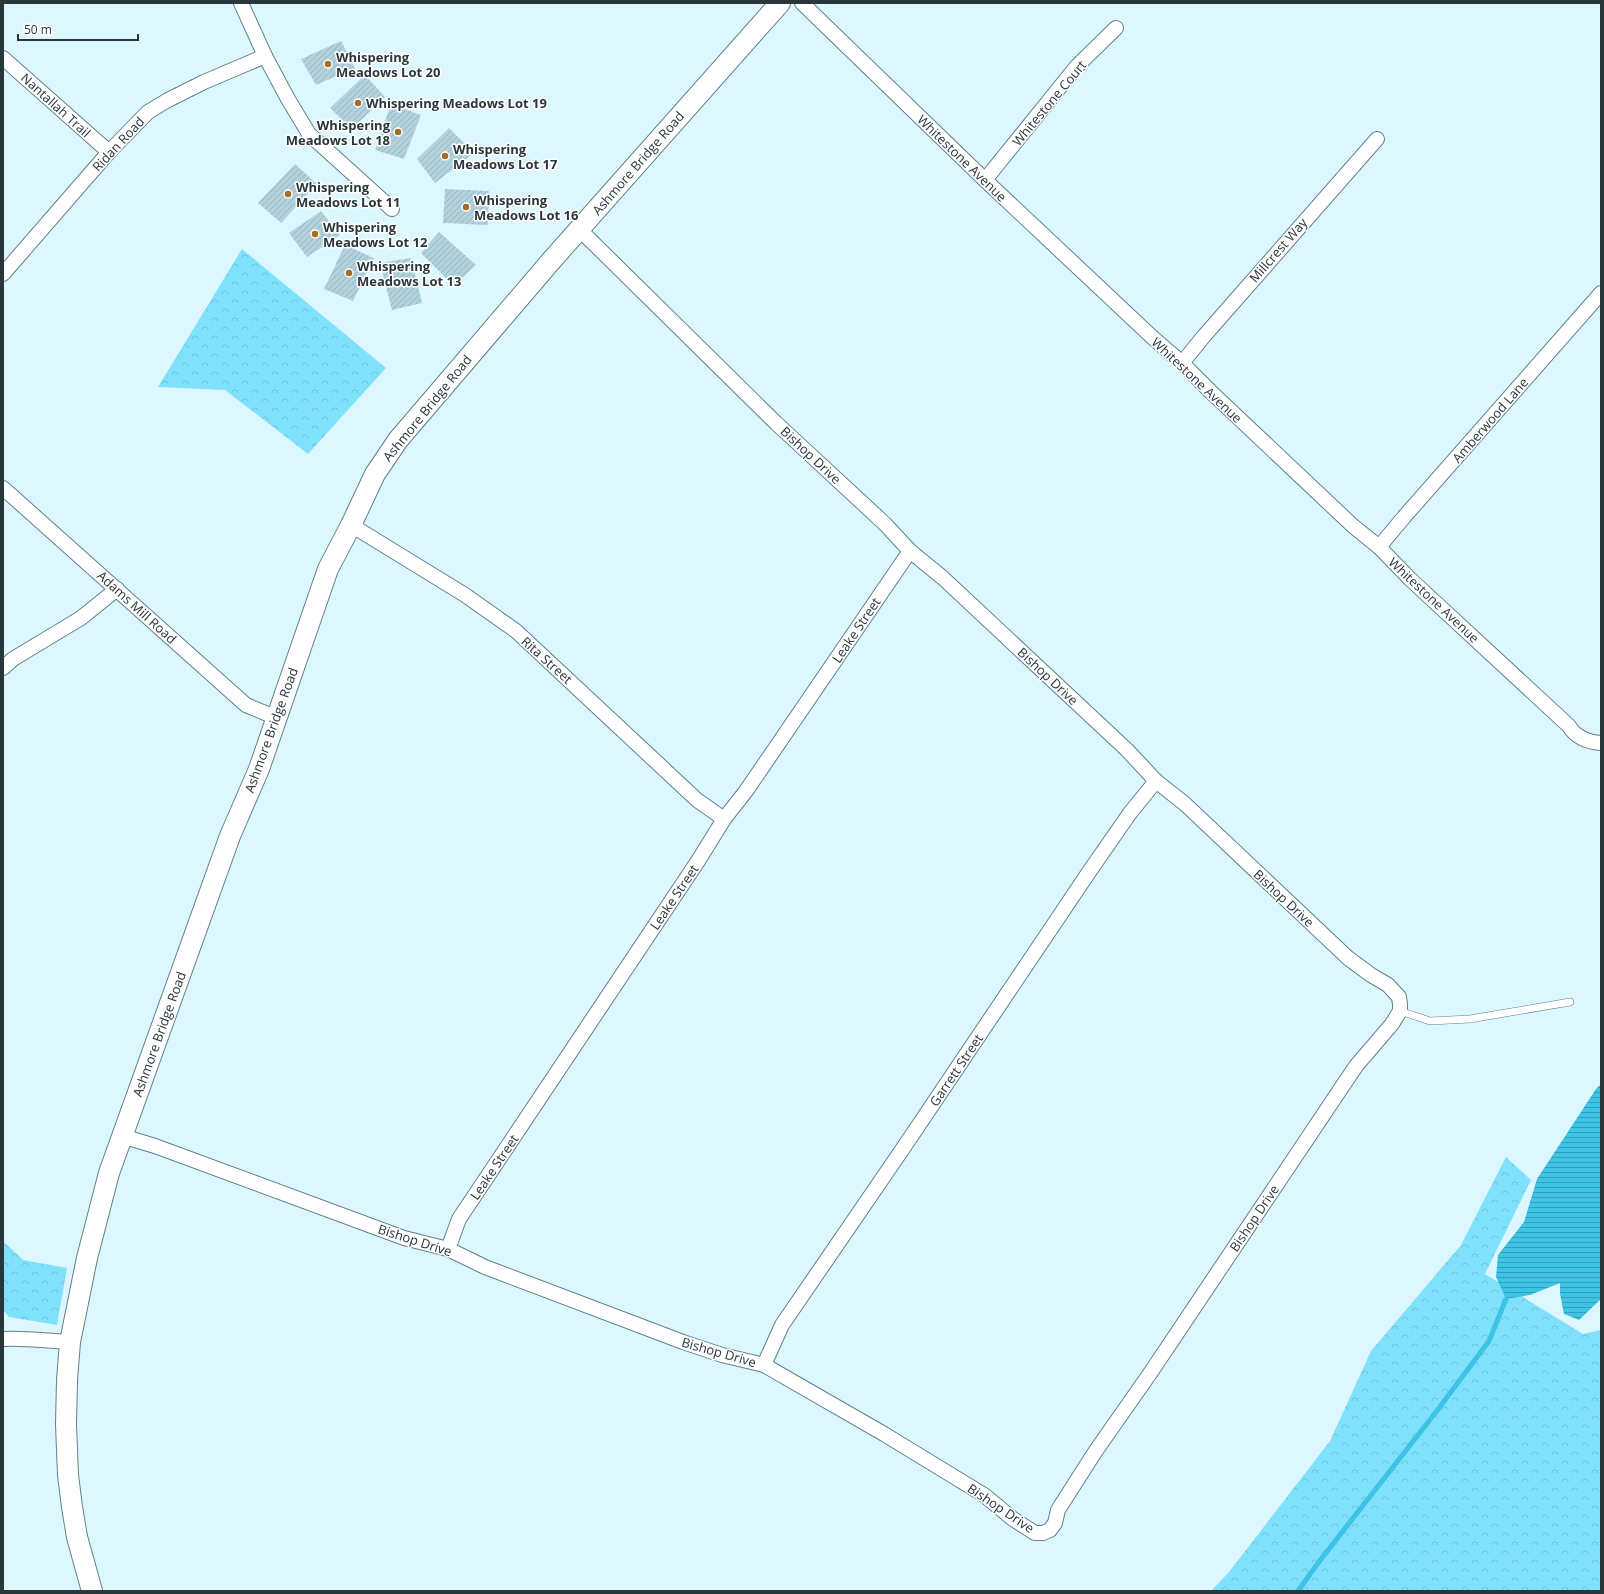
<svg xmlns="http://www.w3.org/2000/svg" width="1604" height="1594" font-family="'Open Sans',sans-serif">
<defs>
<pattern id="forest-crowns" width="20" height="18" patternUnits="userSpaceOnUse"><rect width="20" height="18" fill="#80e1fc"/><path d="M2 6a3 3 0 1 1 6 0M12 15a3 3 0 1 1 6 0" fill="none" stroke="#6fc2d9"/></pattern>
<pattern id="water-rules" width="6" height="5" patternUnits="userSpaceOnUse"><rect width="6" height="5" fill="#3dc3e4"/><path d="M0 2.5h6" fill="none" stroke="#339fba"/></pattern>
<pattern id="building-hatch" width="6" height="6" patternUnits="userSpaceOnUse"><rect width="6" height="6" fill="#b1d2dc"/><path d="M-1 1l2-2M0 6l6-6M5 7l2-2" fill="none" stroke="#98b5be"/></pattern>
</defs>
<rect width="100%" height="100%" fill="#dcf7ff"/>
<g fill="url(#forest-crowns)">
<polygon points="242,249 386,368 308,454 225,390 158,387"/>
<polygon points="1506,1157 1531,1180 1485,1274 1583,1334 1601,1330 1601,1591 1211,1591 1229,1572 1330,1441 1371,1351 1461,1245"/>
<polygon points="3,1241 23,1260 67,1268 57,1325 9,1317 3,1310"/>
</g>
<polygon fill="url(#water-rules)" points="1601,1084 1601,1299 1579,1320 1564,1314 1560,1294 1560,1283 1530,1295 1506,1299 1496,1277 1498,1255 1524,1222 1537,1179 1596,1089"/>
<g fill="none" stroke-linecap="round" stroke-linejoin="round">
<polyline stroke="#3dc3e4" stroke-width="5" points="1298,1591 1318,1563 1436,1412 1489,1341 1506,1299"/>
</g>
<g fill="url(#building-hatch)">
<polygon points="341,41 355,68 316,85 301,59"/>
<polygon points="365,75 385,97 352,129 330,108"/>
<polygon points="391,104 421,115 404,159 375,150"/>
<polygon points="449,128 474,153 435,183 417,159"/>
<polygon points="295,164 317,184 281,223 258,203"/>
<polygon points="445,189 489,191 488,225 443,223"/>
<polygon points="321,211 340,235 307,257 289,233"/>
<polygon points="439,232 476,265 454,286 421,253"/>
<polygon points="345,245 374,258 353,301 324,289"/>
<polygon points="411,258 422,303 392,310 380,263"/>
</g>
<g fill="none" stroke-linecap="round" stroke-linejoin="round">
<defs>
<polyline id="service" points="1400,1011 1430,1021 1470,1019 1570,1002"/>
<g id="minor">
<polyline points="241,3 265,56 288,99 309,134 392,209"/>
<path d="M802 3 985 180 1152 337 1182 363 1211 392 1353 526 1379 547 1410 579 1569 726C1576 738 1588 742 1601 743"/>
<polyline points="3,58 109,152"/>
<polyline points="985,180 1077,66 1116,28"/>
<polyline points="3,274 109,152 148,112 168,100 204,82 265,56"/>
<polyline points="1182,363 1204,336 1377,139"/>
<polyline points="3,488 246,705 277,718"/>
<polyline points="351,525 465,595 516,631 697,800 724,819"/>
<polyline points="1379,547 1404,517 1601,293"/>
<polyline points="3,668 13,659 81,618 117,589"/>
<polyline points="122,1136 155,1146 404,1238 448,1249 485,1267 683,1342 722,1355 764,1365 884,1434 984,1495 1013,1519 1035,1533 1043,1533 1050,1530 1055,1523 1058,1510 1095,1452 1151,1372 1356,1066 1392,1024 1400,1011 1400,1004 1399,997 1388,985 1371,975 1348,958 1185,804 1156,781 1127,750 943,578 910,551 885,524 776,423 580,230"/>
<polyline points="448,1249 459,1219 698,861 724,819 746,791 910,551"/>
<path d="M3 1339C25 1338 48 1341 70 1342"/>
<polyline points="764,1365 782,1325 906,1144 1089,872 1130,813 1156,781"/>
</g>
<polyline id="secondary" points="92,1591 77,1537 72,1507 68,1475 66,1424 67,1380 70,1342 87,1258 109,1173 230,836 259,769 328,569 351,525 375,474 398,440 551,261 780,3"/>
</defs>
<use href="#service" stroke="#618089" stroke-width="8"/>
<use href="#minor" stroke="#618089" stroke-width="16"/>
<use href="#secondary" stroke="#618089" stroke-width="22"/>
<use href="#service" stroke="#fff" stroke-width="7"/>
<use href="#minor" stroke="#fff" stroke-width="14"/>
<use href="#secondary" stroke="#fff" stroke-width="20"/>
</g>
<g fill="#a36e27" stroke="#fff" stroke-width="1.5">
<circle cx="328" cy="64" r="4"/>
<circle cx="358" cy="103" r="4"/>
<circle cx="398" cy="132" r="4"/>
<circle cx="445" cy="156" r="4"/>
<circle cx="288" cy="194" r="4"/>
<circle cx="466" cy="207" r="4"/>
<circle cx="315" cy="234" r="4"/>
<circle cx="349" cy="273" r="4"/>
</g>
<g text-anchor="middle" stroke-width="3" stroke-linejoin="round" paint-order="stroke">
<g font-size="13" font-weight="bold" fill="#29363a" stroke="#fff" text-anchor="start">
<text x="336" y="62">Whispering<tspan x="336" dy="15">Meadows Lot 20</tspan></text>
<text x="366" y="108">Whispering Meadows Lot 19</text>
<text x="390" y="130" text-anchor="end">Whispering<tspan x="390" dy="15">Meadows Lot 18</tspan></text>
<text x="453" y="154">Whispering<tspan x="453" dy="15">Meadows Lot 17</tspan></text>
<text x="296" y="192">Whispering<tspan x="296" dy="15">Meadows Lot 11</tspan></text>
<text x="474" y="205">Whispering<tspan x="474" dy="15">Meadows Lot 16</tspan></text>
<text x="323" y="232">Whispering<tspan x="323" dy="15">Meadows Lot 12</tspan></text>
<text x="357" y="271">Whispering<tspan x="357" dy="15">Meadows Lot 13</tspan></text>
</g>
<g font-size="13" fill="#29363a" stroke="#fff">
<text transform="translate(1049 103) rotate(-50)" y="5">Whitestone Court</text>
<text transform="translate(56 105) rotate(42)" y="5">Nantallah Trail</text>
<text transform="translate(118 144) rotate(-47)" y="5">Ridan Road</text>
<text transform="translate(962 158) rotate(44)" y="5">Whitestone Avenue</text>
<text transform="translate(638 163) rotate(-49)" y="5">Ashmore Bridge Road</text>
<text transform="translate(1278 250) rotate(-49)" y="5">Millcrest Way</text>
<text transform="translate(1197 380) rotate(43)" y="5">Whitestone Avenue</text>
<text transform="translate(427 408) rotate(-51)" y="5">Ashmore Bridge Road</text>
<text transform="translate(1490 420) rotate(-49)" y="5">Amberwood Lane</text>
<text transform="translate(811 455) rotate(43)" y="5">Bishop Drive</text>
<text transform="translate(1434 600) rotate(43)" y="5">Whitestone Avenue</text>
<text transform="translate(137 607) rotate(42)" y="5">Adams Mill Road</text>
<text transform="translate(856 630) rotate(-56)" y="5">Leake Street</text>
<text transform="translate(547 660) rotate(42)" y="5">Rita Street</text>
<text transform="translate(1048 676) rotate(43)" y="5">Bishop Drive</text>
<text transform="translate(271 730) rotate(-70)" y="5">Ashmore Bridge Road</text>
<text transform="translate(674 897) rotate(-56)" y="5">Leake Street</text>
<text transform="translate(1284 898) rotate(43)" y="5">Bishop Drive</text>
<text transform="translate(159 1034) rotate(-70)" y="5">Ashmore Bridge Road</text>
<text transform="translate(956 1070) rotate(-56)" y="5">Garrett Street</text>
<text transform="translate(494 1167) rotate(-56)" y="5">Leake Street</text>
<text transform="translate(1254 1218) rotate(-56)" y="5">Bishop Drive</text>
<text transform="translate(415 1240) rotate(18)" y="5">Bishop Drive</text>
<text transform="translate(719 1352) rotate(16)" y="5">Bishop Drive</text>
<text transform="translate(1001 1508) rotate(34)" y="5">Bishop Drive</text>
</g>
</g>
<rect width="1604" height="1594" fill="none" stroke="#29363a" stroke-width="8"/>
<path d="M18 34v6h120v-6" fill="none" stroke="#29363a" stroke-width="2"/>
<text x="24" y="34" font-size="12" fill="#29363a" stroke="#ffffff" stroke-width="3" paint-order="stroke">50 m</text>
</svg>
